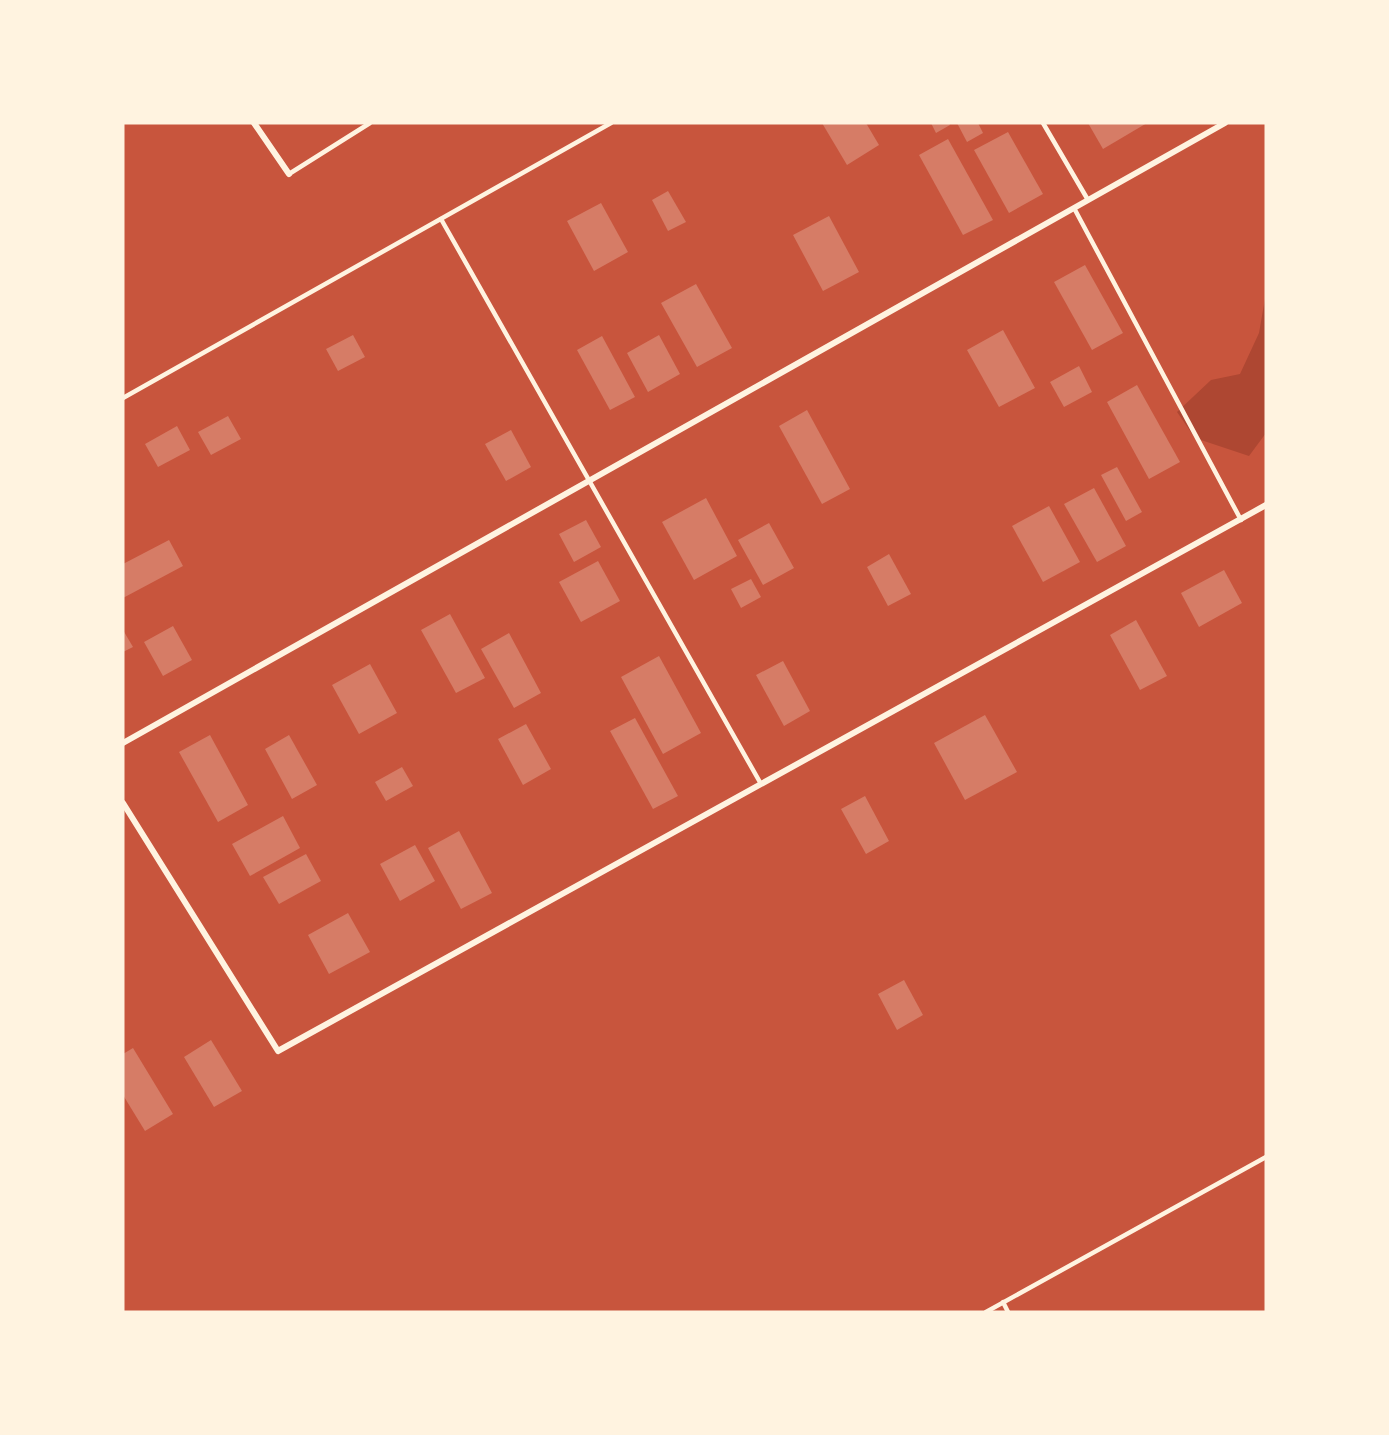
<svg xmlns="http://www.w3.org/2000/svg" width="1389" height="1435" font-family="'PT Sans Narrow',sans-serif">
<rect width="100%" height="100%" fill="#c8553d"/>
<polygon fill="#ae4732" points="1266,293 1266,433 1249,456 1195,438 1177,412 1211,380 1240,374 1259,333"/>
<g fill="#d67c66">
<polygon points="822,123 866,123 879,145 847,165"/>
<polygon points="931,123 949,123 950,125 936,133"/>
<polygon points="957,123 978,123 983,133 967,142"/>
<polygon points="1088,123 1147,123 1103,149"/>
<polygon points="1008,132 1043,194 1009,213 974,150"/>
<polygon points="948,139 993,220 963,235 919,155"/>
<polygon points="668,191 686,222 668,231 652,200"/>
<polygon points="601,203 628,252 594,271 567,221"/>
<polygon points="829,216 859,272 823,291 793,235"/>
<polygon points="1085,265 1123,333 1092,350 1054,282"/>
<polygon points="696,284 732,348 697,367 661,303"/>
<polygon points="1003,330 1035,388 999,407 967,350"/>
<polygon points="353,335 365,357 338,371 326,349"/>
<polygon points="659,335 680,374 648,392 627,353"/>
<polygon points="602,336 635,397 610,410 577,350"/>
<polygon points="1079,366 1092,392 1064,407 1050,382"/>
<polygon points="1137,385 1180,462 1149,479 1107,402"/>
<polygon points="807,410 850,489 822,504 779,426"/>
<polygon points="228,416 241,439 211,455 198,432"/>
<polygon points="177,426 190,450 158,467 145,444"/>
<polygon points="511,430 531,467 506,481 485,444"/>
<polygon points="1117,467 1142,512 1126,521 1101,475"/>
<polygon points="1094,488 1126,546 1097,562 1064,504"/>
<polygon points="706,498 737,556 694,580 662,522"/>
<polygon points="1049,506 1080,562 1043,582 1012,526"/>
<polygon points="586,520 601,547 574,562 559,534"/>
<polygon points="769,523 794,568 763,585 738,540"/>
<polygon points="169,540 183,566 123,598 123,564"/>
<polygon points="889,554 911,594 888,606 867,567"/>
<polygon points="598,561 620,601 581,622 559,582"/>
<polygon points="1224,570 1242,603 1199,627 1181,593"/>
<polygon points="751,579 761,597 741,608 731,589"/>
<polygon points="450,614 485,678 456,693 421,630"/>
<polygon points="1136,620 1167,676 1140,690 1110,635"/>
<polygon points="173,626 192,660 163,676 144,642"/>
<polygon points="123,630 133,647 123,652"/>
<polygon points="509,633 541,693 514,708 481,649"/>
<polygon points="659,656 701,733 663,754 621,677"/>
<polygon points="783,661 810,711 784,726 756,675"/>
<polygon points="370,664 397,713 359,734 332,685"/>
<polygon points="985,715 1017,772 965,800 934,743"/>
<polygon points="635,718 678,796 653,809 610,731"/>
<polygon points="526,724 551,769 523,785 498,739"/>
<polygon points="210,735 248,805 218,822 179,752"/>
<polygon points="289,735 317,785 292,799 265,749"/>
<polygon points="402,767 413,786 386,801 375,782"/>
<polygon points="865,796 889,841 866,854 841,809"/>
<polygon points="283,816 300,848 250,876 232,844"/>
<polygon points="459,831 492,893 461,909 428,848"/>
<polygon points="415,845 435,881 400,901 380,864"/>
<polygon points="306,854 321,881 279,904 263,877"/>
<polygon points="348,913 370,952 329,974 308,935"/>
<polygon points="904,980 923,1015 897,1030 878,994"/>
<polygon points="211,1040 242,1091 214,1107 184,1057"/>
<polygon points="133,1048 173,1114 145,1131 123,1095 123,1054"/>
</g>
<g fill="none" stroke-linecap="round" stroke-linejoin="round">
<g stroke="#fff3e0" stroke-width="4.5">
<polyline points="1043,123 1088,200"/>
<polyline points="289,174 370,123"/>
<polyline points="1074,208 1241,520"/>
<polyline points="441,219 761,784"/>
<polyline points="123,398 611,123"/>
<polyline points="1003,1302 1008,1312"/>
<polyline points="986,1312 1266,1157"/>
</g>
<g stroke="#fff3e0" stroke-width="6">
<polyline points="254,123 289,174"/>
<polyline points="123,743 1225,123"/>
<polyline points="123,803 278,1051 1266,505"/>
</g>
</g>
<rect width="1389" height="1435" fill="none" stroke="#fff3e0" stroke-width="249"/>
</svg>
